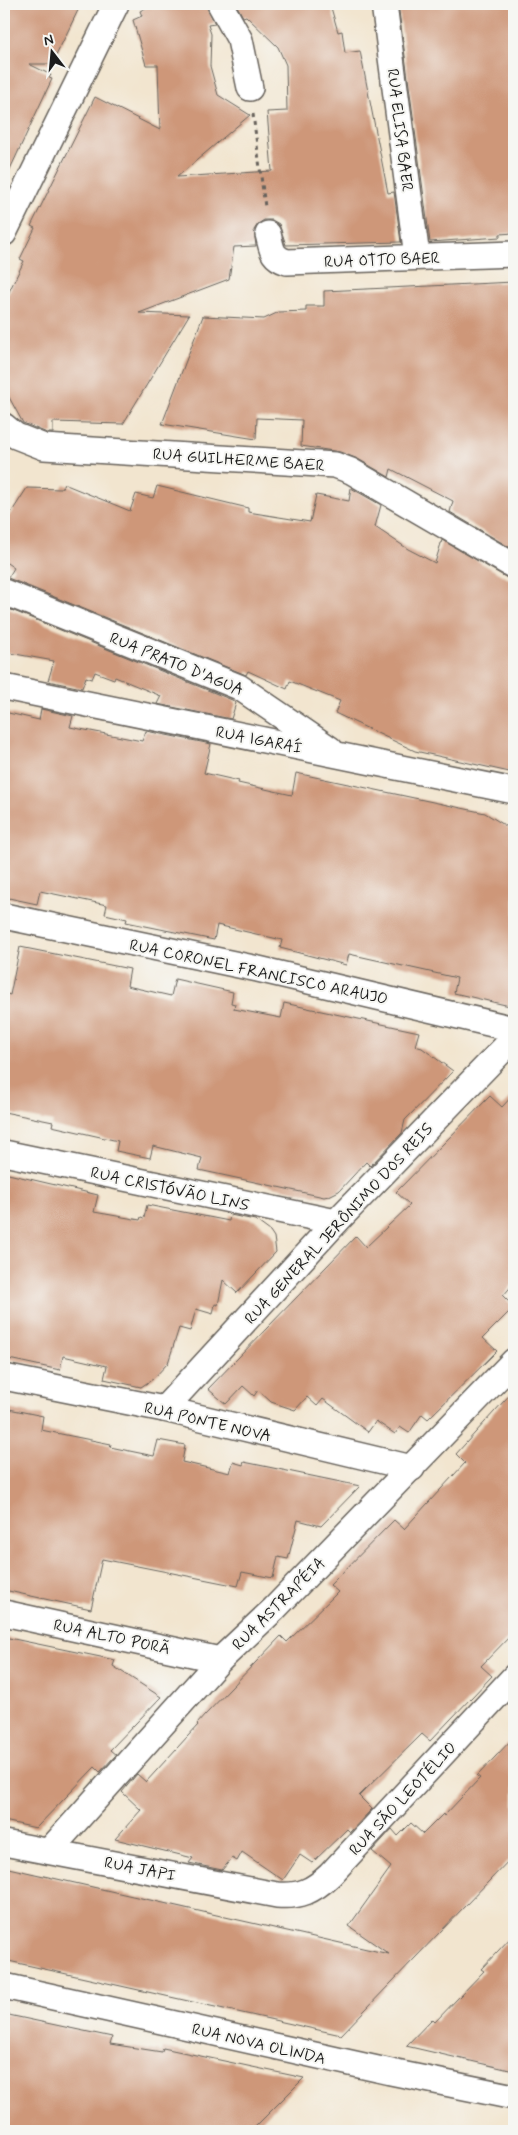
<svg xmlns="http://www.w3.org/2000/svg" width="518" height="2135" font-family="Mynerve,sans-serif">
<rect width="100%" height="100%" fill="#f6f6f2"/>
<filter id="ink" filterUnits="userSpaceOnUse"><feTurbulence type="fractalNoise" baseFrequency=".02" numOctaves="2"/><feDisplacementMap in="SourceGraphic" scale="10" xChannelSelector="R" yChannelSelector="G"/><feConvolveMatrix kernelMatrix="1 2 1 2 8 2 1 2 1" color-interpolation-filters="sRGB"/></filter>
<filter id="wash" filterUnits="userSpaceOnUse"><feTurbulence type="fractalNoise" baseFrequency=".0096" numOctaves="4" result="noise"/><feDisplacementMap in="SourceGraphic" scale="20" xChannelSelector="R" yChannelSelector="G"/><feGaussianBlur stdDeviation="1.12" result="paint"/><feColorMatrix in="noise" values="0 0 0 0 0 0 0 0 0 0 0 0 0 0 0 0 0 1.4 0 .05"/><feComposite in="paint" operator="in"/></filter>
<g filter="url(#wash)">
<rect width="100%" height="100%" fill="#f2e5cf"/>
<g id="blocks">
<g fill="#ce9779">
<polygon points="4,4 81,4 52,64 29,64 51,75 49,78 52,79 4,182"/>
<polygon points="153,4 206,4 215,24 208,25 211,34 210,66 218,95 250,115 177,177 272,171 267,112 287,111 286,65 278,47 246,16 243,17 236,4 330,4 338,32 342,31 345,53 360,51 388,193 394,192 401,242 286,245 279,224 272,220 264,220 258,224 254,230 256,246 234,247 229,279 139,313 189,315 123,424 53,422 53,433 47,433 23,423 4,388 4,302 24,261 20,259 35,228 31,226 95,97 160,130 158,65 146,65 133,20 142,16 140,11"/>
<polygon points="398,4 514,4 514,233 500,234 500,237 430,242"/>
<polygon points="514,282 514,550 450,512 453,501 391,469 389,477 358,459 340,452 301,446 302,420 257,418 256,439 162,424 203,316 264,319 279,312 306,311 306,306 324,306 324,291"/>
<polygon points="64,484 130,511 136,494 153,498 157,486 248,508 248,512 310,522 316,495 349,501 351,488 381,505 375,527 408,549 435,563 442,540 507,578 514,580 514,773 415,751 335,713 340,701 290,681 287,689 248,671 246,675 8,578 14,568 4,561 4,524 27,488 61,489"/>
<polygon points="4,607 232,700 236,703 231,719 157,704 161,696 115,677 114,679 95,672 92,679 86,677 82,688 48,681 54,661 4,652"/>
<polygon points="41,709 73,716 70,727 142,741 146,731 211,744 204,773 239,781 238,783 292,795 296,773 485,813 514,831 514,1007 454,993 457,978 349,954 346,965 280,948 282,940 217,925 214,940 126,922 127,919 105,914 107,905 40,891 37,904 4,897 4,712 39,720"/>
<polygon points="20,947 130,969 127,986 171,996 175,979 233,992 231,1003 235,1004 234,1009 281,1018 284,1003 419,1032 415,1046 422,1048 453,1071 405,1120 402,1133 370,1166 366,1162 339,1191 329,1196 324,1197 199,1170 202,1158 153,1146 150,1158 116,1151 118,1141 52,1126 53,1122 4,1112 4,993 10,995"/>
<polygon points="514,1094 514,1283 503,1296 514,1307 483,1338 497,1351 428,1419 422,1414 409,1433 400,1427 395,1434 376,1421 368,1432 323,1399 317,1406 307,1397 295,1410 271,1402 258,1390 254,1396 243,1386 226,1404 208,1389 356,1236 366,1247 410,1205 396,1192 490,1096 502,1107"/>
<polygon points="4,1173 98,1195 94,1212 140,1220 141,1217 144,1218 147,1205 229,1221 230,1215 255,1220 270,1231 274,1237 276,1252 237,1293 223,1280 218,1305 215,1304 213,1314 196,1309 190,1331 179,1328 168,1363 153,1379 141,1387 104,1379 107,1366 63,1356 60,1370 4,1358"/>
<polygon points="514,1390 514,1632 481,1666 492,1676 430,1741 422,1734 359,1796 372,1809 350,1832 347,1829 312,1863 300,1855 283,1880 242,1852 237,1861 232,1858 222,1870 189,1863 193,1858 115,1839 141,1810 122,1792 137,1774 146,1782 198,1725 197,1724 205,1715 281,1636 287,1642 338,1592 330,1585 394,1520 404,1529 465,1463 456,1454"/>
<polygon points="4,1408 43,1416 41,1430 111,1444 110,1447 154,1456 158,1440 185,1445 182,1462 230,1473 233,1462 243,1465 244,1462 360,1486 321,1526 298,1520 288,1559 278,1557 273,1578 242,1572 238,1586 102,1559 91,1609 31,1596 4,1590"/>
<polygon points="4,1637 115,1660 113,1666 161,1697 110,1750 116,1755 100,1772 95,1767 36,1828 4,1821"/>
<polygon points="514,1737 514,1855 341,2035 4,1960 4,1867 389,1954 349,1926 391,1867 372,1851 392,1829 398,1836 411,1823 423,1834 443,1814 444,1816 480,1778 477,1776"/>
<polygon points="514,1934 514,2071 406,2046 432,2019 435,2022 484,1971 481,1969"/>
<polygon points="4,2014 112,2037 110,2044 162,2052 163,2048 304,2078 251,2131 4,2131"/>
</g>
</g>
</g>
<g filter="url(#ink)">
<use href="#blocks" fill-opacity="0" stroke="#67625b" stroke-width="1"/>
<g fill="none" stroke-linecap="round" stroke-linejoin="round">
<defs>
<g id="minor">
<polyline points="220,4 240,40 250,88"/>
<polyline points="384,4 417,257"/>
<polyline points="4,233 116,4"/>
<path d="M268 234C272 249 271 257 287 262L514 254"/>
<polyline points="4,426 16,436 44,447 335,465 351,471 514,566"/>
<polyline points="4,592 239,687 330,749"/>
<polyline points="4,687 514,791"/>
<polyline points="4,916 258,969 514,1029"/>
<polyline points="4,1153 336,1222"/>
<polyline points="4,1377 164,1409 412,1468"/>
<polyline points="164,1409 336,1222 514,1038"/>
<polyline points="4,1613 220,1660"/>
<path d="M4 1843 277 1895C300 1897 313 1891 330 1875L514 1677"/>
<polyline points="49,1851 220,1660 274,1609 514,1361"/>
<polyline points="4,1986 391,2072 514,2097"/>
</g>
</defs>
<use href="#minor" stroke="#67625b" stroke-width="28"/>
<polyline stroke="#67625b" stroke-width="3" stroke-dasharray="4 4" stroke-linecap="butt" points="253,114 265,207"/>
<use href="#minor" stroke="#fff" stroke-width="25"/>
</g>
</g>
<g text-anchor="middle" stroke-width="4" stroke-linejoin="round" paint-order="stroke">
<g font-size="16" fill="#1c1c1c" stroke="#f6f6f2">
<text transform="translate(401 130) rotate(83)" y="6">RUA ELISA BAER</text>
<text transform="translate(382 259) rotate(-2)" y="6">RUA OTTO BAER</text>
<text transform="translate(239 459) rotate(4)" y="6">RUA GUILHERME BAER</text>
<text transform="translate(177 663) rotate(22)" y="6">RUA PRATO D'AGUA</text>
<text transform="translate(259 739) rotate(11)" y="6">RUA IGARAÍ</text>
<text transform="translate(259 971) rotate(12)" y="6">RUA CORONEL FRANCISCO ARAUJO</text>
<text transform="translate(170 1188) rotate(12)" y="6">RUA CRISTÓVÃO LINS</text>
<text transform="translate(338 1223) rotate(-47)" y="6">RUA GENERAL JERÔNIMO DOS REIS</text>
<text transform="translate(208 1421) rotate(13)" y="6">RUA PONTE NOVA</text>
<text transform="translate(278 1603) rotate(-45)" y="6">RUA ASTRAPÉIA</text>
<text transform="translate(112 1636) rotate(12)" y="6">RUA ALTO PORÃ</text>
<text transform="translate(402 1798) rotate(-47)" y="6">RUA SÃO LEOTÉLIO</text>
<text transform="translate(140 1868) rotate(11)" y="6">RUA JAPI</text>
<text transform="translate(259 2043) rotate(13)" y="6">RUA NOVA OLINDA</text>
</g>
</g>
<rect width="518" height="2135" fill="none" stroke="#f6f6f2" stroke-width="20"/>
<g transform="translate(52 52) rotate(344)" stroke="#f6f6f2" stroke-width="4" paint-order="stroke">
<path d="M0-4L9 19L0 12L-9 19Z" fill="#1c1c1c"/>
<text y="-8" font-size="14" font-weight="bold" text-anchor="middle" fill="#1c1c1c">N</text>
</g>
</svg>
